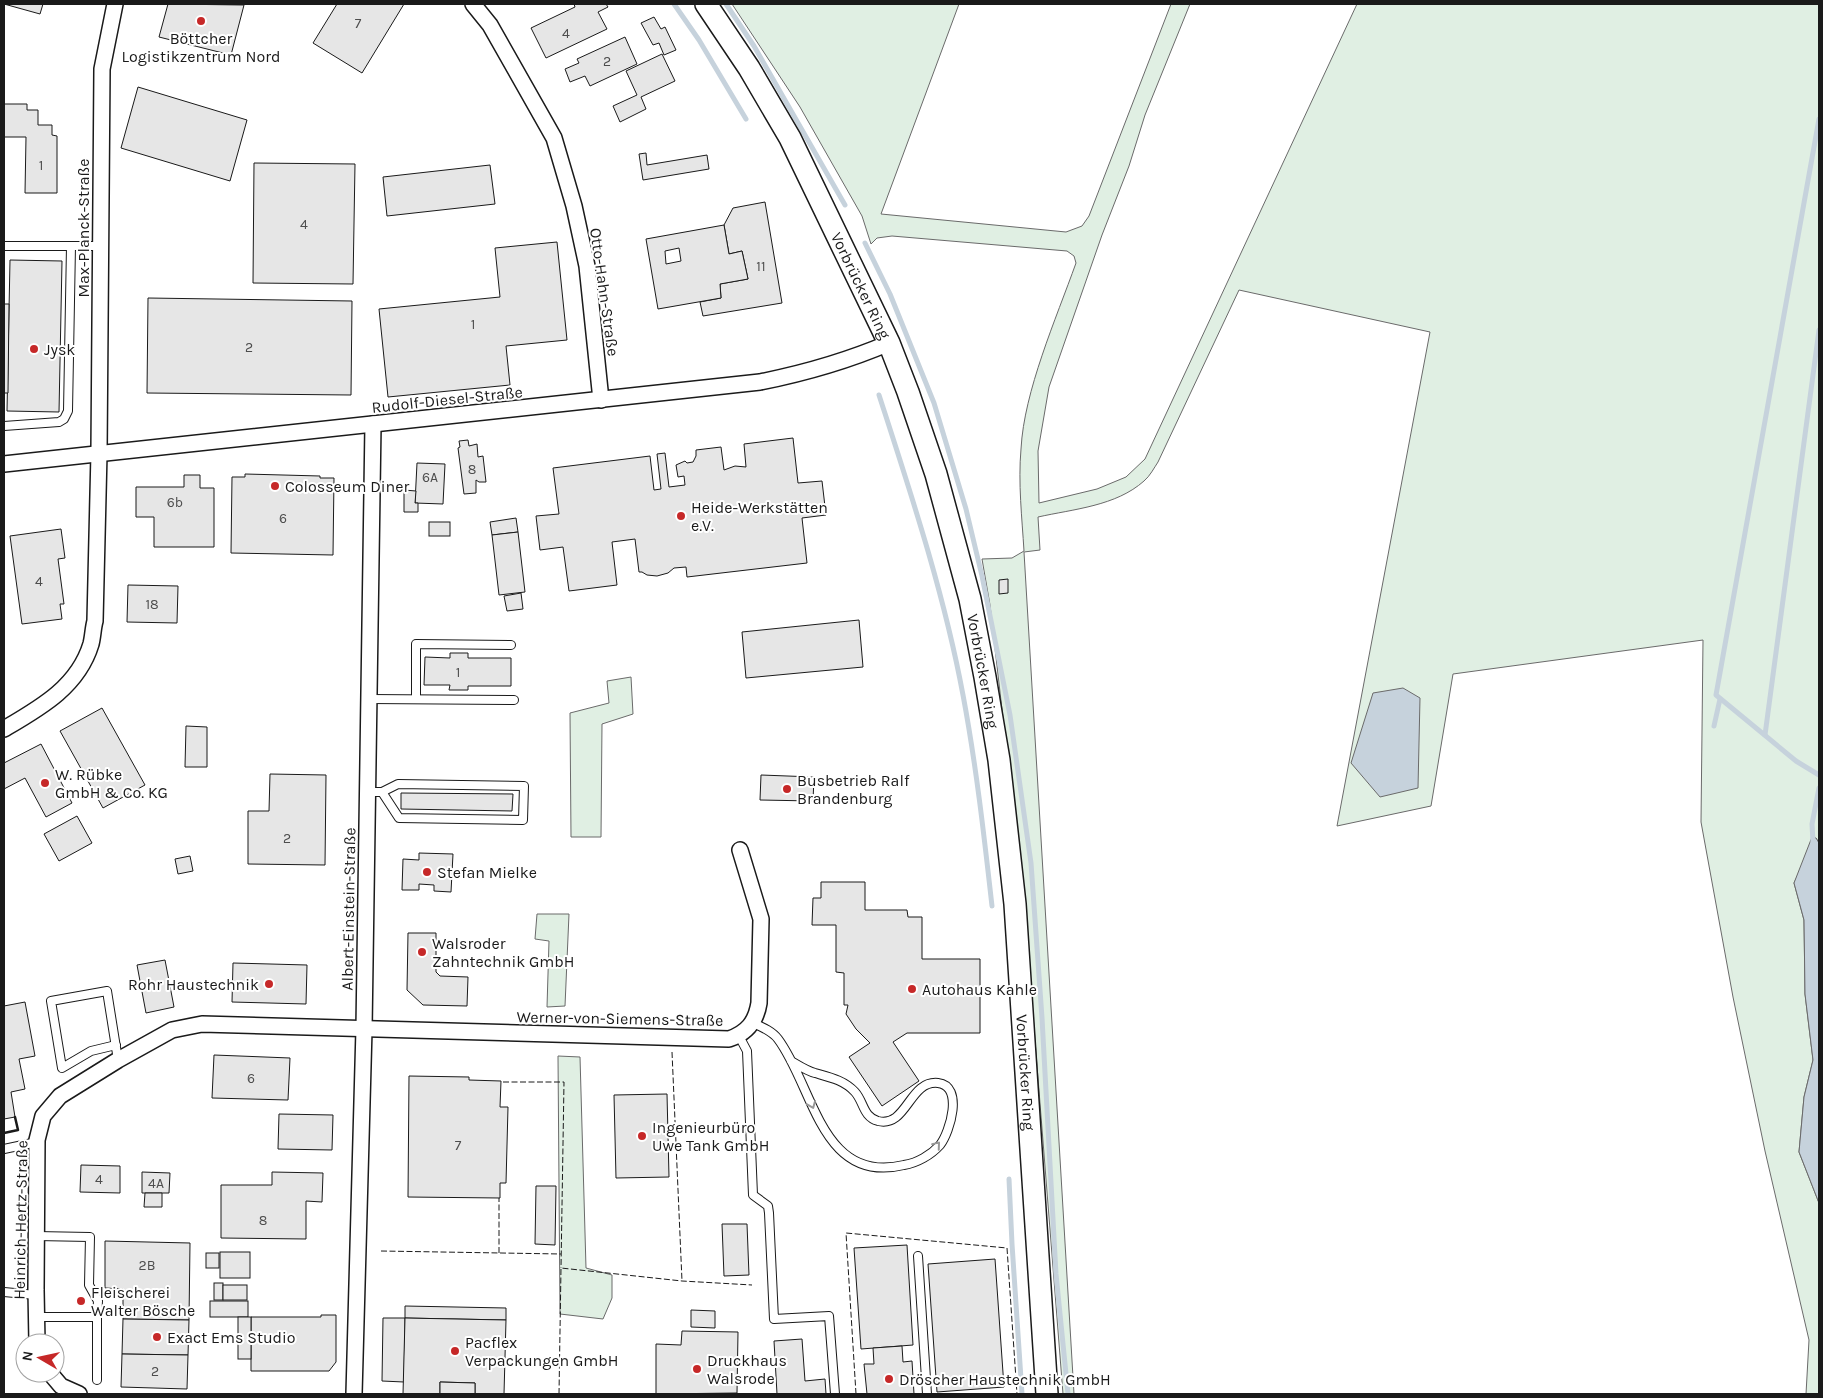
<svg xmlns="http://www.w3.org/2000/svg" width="1823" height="1398" font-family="Karla,sans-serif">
<rect width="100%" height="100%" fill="#fff"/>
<g fill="#e0efe3" stroke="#6a6a6a">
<path d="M732 4H959L881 214 1066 232 1082 226 1089 216 1171 4H1190L1145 115 1129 166 1102 235 1049 387 1038 451 1039 503 1097 489 1126 477 1145 459 1357 4H1819V843L1816 838 1794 883 1804 920 1805 994 1813 1060 1804 1097 1799 1152 1819 1203V1394H1806L1809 1340 1765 1151 1733 997 1701 822 1703 640 1453 674 1431 806 1337 826 1430 332 1239 290 1158 462C1154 468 1150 476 1144 481 1116 506 1074 509 1038 517L1040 550 1024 552 1074 1394H1063L1024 901 990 605 982 559 1012 558 1024 551C1022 518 1018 483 1021 449 1024 391 1056 319 1076 263L1074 256 1067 251 892 236 877 238 871 244 862 216 800 107Z"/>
<polygon points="631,677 633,714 602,724 601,837 571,837 570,713 609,703 607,681"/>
<polygon points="537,914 569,914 565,1006 547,1007 549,941 535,939"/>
<polygon points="558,1056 580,1057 586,1268 612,1275 612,1298 603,1319 560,1314"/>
</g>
<g fill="#c6d2dc" stroke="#6a6a6a">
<polygon points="1403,688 1420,698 1418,788 1380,797 1351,763 1373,693"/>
<polygon points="1812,837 1816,838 1819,843 1819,1203 1799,1152 1804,1097 1813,1060 1805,994 1804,920 1794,883"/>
</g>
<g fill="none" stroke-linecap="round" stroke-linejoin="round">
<g stroke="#c6d2dc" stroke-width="5">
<polyline points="674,4 699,40 746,119"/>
<polyline points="726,4 754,46 845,205"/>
<polyline points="1819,119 1716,695 1796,761 1819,775"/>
<polyline points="865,243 890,294 934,403 966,509 982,576 1010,715 1031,863 1042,1018 1056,1274 1068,1394"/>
<path d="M879 395C911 494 944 593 963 695 976 764 984 835 992 906"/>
<polyline points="1714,726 1720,699"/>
<polyline points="1765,735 1819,330"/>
<polyline points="1813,842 1812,824 1819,788"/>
<polyline points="1009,1179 1012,1244 1022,1394"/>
</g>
</g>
<g fill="#e6e6e6" stroke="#1a1a1a" fill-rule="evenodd">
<polygon points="4,4 43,4 40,14"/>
<polygon points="168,4 244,5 231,55 159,37"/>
<polygon points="337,4 404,4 362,73 313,43"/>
<polygon points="574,4 606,4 608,7 598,12 607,29 546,58 531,28 575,7"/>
<polygon points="654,17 661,29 665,27 676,50 664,55 659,43 653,45 641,23"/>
<polygon points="625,37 637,64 590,86 585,76 570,82 565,69 579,63 577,59"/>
<polygon points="662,54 675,81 641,97 646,109 620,122 613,106 637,95 626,71"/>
<polygon points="138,87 247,120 230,181 121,148"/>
<polygon points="4,104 27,104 27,110 38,110 38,125 52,125 52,135 57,136 57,193 25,193 26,137 4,137"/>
<polygon points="646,153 647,165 707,155 709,169 643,180 639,154"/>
<polygon points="254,163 355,164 353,284 253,283"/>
<polygon points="490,165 495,204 387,216 383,177"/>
<polygon points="765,202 782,303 703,316 700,302 721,298 720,284 748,279 742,251 729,254 724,225 733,208"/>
<path d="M724 225 729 254 742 251 748 279 720 284 721 298 658 309 646 239ZM679 248 681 261 666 264 665 251Z"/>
<polygon points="557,242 567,340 506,346 510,385 388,397 379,309 500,297 495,248"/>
<polygon points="10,260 62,261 59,412 7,411"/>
<polygon points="148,298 352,301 351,395 147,393"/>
<polygon points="4,304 9,304 8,393 4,393"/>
<polygon points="793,438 798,483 822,481 826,515 802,518 807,563 687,577 686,567 674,568 668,573 657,576 647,575 642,572 639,572 635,539 612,542 617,585 569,591 563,547 540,550 536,516 559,514 553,468 650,456 654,490 661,489 657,454 665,453 669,487 685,485 684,476 678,477 676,465 685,461 687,463 693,462 696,456 696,450 721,447 724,470 735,466 746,467 744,444"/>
<polygon points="468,440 469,446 477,444 478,457 483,456 486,482 479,482 476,480 476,493 464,494 458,448 460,447 459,441"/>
<polygon points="417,463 445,464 443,504 415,503"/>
<polygon points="245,474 320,476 320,478 334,478 333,555 231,553 232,477 245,477"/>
<polygon points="184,475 200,475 200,488 214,488 214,547 154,547 154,517 136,517 136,487 184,487"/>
<polygon points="404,490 416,491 415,503 418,503 418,512 404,512"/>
<polygon points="516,518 518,532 492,535 490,522"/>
<rect x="429" y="522" width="21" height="14"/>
<polygon points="61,529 65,558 58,559 64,604 60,604 62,619 22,624 10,536"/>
<polygon points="518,532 525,592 499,595 492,535"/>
<polygon points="1008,579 1008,593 999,594 999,580"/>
<polygon points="128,585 178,586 177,623 127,622"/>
<polygon points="521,593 523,609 507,611 504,596"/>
<polygon points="859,620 863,667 746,678 742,632"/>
<polygon points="450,653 468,653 468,658 511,658 511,686 468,686 468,690 449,690 450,685 424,685 425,657 450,658"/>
<polygon points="102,708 145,785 103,808 60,731"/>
<polygon points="186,726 207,727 207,767 185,767"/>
<polygon points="41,744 72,803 46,817 25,778 4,789 4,763"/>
<polygon points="270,774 326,775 325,865 248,864 248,811 269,811"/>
<polygon points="761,775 814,777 813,801 760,800"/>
<polygon points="401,793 513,794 512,811 401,809"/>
<polygon points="77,816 92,843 59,861 44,834"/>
<polygon points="419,853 453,854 451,892 434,891 434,885 419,884 419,890 402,890 403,859 419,860"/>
<polygon points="190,856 193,871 178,874 175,859"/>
<polygon points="821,882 865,882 865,910 907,910 908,917 922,917 922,959 980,959 980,1033 907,1033 893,1042 919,1081 882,1106 849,1057 870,1043 856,1029 846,1014 848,1005 844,1005 844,973 836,972 836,925 812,925 813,898 821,898"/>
<polygon points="408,933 436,933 436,972 440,976 468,977 467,1006 423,1005 407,990"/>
<polygon points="165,960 174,1007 146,1013 137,965"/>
<polygon points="233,963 307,965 306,1004 232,1002"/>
<polygon points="25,1002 35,1056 19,1059 25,1089 11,1092 15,1117 4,1119 4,1006"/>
<polygon points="214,1055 290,1058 288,1100 212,1098"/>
<polygon points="409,1076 469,1077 469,1080 501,1081 500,1107 508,1107 506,1183 500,1183 500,1198 408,1197"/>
<polygon points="667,1094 669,1177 616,1178 614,1095"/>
<polygon points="279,1114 333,1115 332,1150 278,1149"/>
<polygon points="81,1165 120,1166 120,1193 80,1192"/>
<polygon points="142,1172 170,1173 169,1193 142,1193"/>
<polygon points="272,1172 323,1173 322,1202 306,1201 306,1239 221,1238 221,1185 272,1185"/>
<polygon points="536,1186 556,1186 555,1245 535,1244"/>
<polygon points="145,1193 162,1193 162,1207 144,1207"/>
<polygon points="722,1224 747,1224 749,1275 724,1276"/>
<polygon points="105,1241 190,1243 189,1320 123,1319 123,1289 105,1288"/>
<polygon points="907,1245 913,1345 861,1349 854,1248"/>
<rect x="220" y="1252" width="30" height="26"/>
<rect x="206" y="1253" width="13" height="15"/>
<polygon points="995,1259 1004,1387 937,1392 928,1264"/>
<rect x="214" y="1283" width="9" height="17"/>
<rect x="223" y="1285" width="24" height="15"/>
<rect x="210" y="1301" width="38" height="16"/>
<polygon points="405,1306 506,1308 506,1320 405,1318"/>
<polygon points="691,1310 715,1311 715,1328 691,1327"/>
<polygon points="321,1315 336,1315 336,1362 329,1371 251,1371 251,1317 321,1317"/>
<rect x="238" y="1317" width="13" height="42"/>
<polygon points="383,1318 405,1318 404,1382 382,1381"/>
<polygon points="405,1318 506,1320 504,1394 475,1394 475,1383 440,1382 440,1394 403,1394"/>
<polygon points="123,1319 189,1320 188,1355 122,1354"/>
<polygon points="682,1331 738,1332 737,1393 656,1394 656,1344 681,1345"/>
<polygon points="802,1339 805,1381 825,1379 826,1394 777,1394 774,1341"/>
<polygon points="902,1346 903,1362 912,1361 914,1394 867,1394 864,1364 874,1364 873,1348"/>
<polygon points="122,1354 188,1355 187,1389 121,1387"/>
<polygon points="440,1382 475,1383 475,1394 440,1394"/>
</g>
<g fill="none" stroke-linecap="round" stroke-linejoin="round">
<defs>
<g id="service">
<polyline points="4,246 71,246 68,411 64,419 59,422 4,426"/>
<polyline points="71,246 101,246"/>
<polyline points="369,699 514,700"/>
<polyline points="416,699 416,644 511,645"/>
<polyline points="367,792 382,792 398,784 524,786 523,820 399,818 382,792"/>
<path d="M753 1023C762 1027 772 1031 778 1039 814 1087 821 1185 904 1165 917 1163 931 1155 940 1145 950 1132 964 1086 938 1083 909 1080 907 1128 878 1121 863 1117 864 1102 855 1092 844 1080 829 1077 815 1073 807 1071 798 1065 791 1061"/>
<polyline points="739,1036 747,1051 753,1195 768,1206 769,1213 774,1319 829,1316 835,1394"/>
<polyline points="116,1045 91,1051 62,1068 51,1001 107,991 118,1060"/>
<polyline points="4,1149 37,1142"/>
<polyline points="36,1236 90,1237 89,1285 98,1301 97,1317"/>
<polyline points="918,1256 927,1394"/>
<polyline points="4,1292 36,1295"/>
<polyline points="37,1317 97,1317 97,1380"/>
</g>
<g id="minor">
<polyline points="473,4 490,25 554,138 574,206 587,266 601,400"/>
<path d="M4 464 760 382C805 373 847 361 889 343"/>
<path d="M4 729C40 708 78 687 91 644 93 636 93 628 95 621L99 453 102 69 115 4"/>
<path d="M37 1343 36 1290 37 1140 43 1116 60 1096 118 1060 172 1030 202 1024 729 1039C747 1033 756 1022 759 1003L761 919 740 850"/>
<polyline points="50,1373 61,1386 79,1394"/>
<polyline points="354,1394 364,1029 373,424"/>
</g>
<g id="secondary">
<path id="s1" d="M706 4 749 68 790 138 889 343 908 392 936 474 970 599 985 677 999 760 1015 904 1047 1394"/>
</g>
</defs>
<use href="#service" stroke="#1a1a1a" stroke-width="10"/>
<use href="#minor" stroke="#1a1a1a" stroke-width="18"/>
<use href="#secondary" stroke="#1a1a1a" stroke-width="24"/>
<use href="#service" stroke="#fff" stroke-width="8"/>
<use href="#minor" stroke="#fff" stroke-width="15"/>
<use href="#secondary" stroke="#fff" stroke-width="21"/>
<g stroke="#1a1a1a" stroke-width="1" stroke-dasharray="6 2.5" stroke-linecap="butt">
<polyline points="672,1052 682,1281"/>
<polyline points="503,1082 564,1082 561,1268"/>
<polyline points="381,1251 561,1254"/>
<polyline points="499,1253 499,1198"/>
<polyline points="559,1394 561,1268 682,1281 752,1285"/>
<polyline points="856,1394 846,1233 1007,1248 1017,1394"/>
</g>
<polyline stroke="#1a1a1a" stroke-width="2.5" points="4,1133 18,1130 15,1117"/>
</g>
<defs><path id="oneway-chevron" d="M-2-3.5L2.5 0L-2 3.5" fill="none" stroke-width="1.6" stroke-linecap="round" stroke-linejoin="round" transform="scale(1.25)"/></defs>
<g stroke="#989898">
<use href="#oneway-chevron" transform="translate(812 1105) rotate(68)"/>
<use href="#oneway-chevron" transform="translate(937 1145) rotate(-50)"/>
</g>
<g fill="#c62828" stroke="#fff" stroke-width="2">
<circle cx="201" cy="21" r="5"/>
<circle cx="34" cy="349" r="5"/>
<circle cx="275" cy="486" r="5"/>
<circle cx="681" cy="516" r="5"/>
<circle cx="45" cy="783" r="5"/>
<circle cx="787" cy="789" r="5"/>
<circle cx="427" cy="872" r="5"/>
<circle cx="422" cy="952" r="5"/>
<circle cx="269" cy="984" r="5"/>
<circle cx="912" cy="989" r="5"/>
<circle cx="642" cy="1136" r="5"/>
<circle cx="81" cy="1301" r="5"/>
<circle cx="157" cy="1337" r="5"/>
<circle cx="455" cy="1351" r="5"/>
<circle cx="697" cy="1369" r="5"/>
<circle cx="889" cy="1379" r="5"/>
</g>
<g text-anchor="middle" stroke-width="4" stroke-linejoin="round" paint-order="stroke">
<g font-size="14" fill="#4d4d4d">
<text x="358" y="28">7</text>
<text x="566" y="38">4</text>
<text x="607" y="66">2</text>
<text x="41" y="170">1</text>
<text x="304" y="229">4</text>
<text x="761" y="271">11</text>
<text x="473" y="329">1</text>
<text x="249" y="352">2</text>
<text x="472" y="474">8</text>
<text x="430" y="482">6A</text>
<text x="175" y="507">6b</text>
<text x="283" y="523">6</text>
<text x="39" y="586">4</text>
<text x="152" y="609">18</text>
<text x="458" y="677">1</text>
<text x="287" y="843">2</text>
<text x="251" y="1083">6</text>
<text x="458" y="1150">7</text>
<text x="99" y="1184">4</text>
<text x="156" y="1188">4A</text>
<text x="263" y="1225">8</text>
<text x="147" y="1270">2B</text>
<text x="155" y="1376">2</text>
</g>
<g font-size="16" fill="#1a1a1a" stroke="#fff" text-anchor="start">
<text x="201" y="44" text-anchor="middle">Böttcher<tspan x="201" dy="18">Logistikzentrum Nord</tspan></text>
<text x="44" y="355">Jysk</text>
<text x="285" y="492">Colosseum Diner</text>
<text x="691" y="513">Heide-Werkstätten<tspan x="691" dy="18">e.V.</tspan></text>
<text x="55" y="780">W. Rübke<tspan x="55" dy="18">GmbH &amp; Co. KG</tspan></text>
<text x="797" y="786">Busbetrieb Ralf<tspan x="797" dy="18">Brandenburg</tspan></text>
<text x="437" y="878">Stefan Mielke</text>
<text x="432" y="949">Walsroder<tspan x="432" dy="18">Zahntechnik GmbH</tspan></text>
<text x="259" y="990" text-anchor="end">Rohr Haustechnik</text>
<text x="922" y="995">Autohaus Kahle</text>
<text x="652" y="1133">Ingenieurbüro<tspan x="652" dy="18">Uwe Tank GmbH</tspan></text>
<text x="91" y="1298">Fleischerei<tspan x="91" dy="18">Walter Bösche</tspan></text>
<text x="167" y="1343">Exact Ems Studio</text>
<text x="465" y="1348">Pacflex<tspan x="465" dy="18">Verpackungen GmbH</tspan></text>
<text x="707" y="1366">Druckhaus<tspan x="707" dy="18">Walsrode</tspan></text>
<text x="899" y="1385">Dröscher Haustechnik GmbH</text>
</g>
<g font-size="16" fill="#1a1a1a" stroke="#fff">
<text transform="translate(83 228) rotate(-90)" y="6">Max-Planck-Straße</text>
<text dy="6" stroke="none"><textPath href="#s1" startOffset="322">Vorbrücker Ring</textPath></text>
<text transform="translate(605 292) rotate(82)" y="6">Otto-Hahn-Straße</text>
<text transform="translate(447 399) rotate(-6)" y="6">Rudolf-Diesel-Straße</text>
<text dy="6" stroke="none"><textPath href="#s1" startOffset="728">Vorbrücker Ring</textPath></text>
<text transform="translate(348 909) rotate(-89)" y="6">Albert-Einstein-Straße</text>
<text transform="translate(620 1018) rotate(1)" y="6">Werner-von-Siemens-Straße</text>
<text dy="6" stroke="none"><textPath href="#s1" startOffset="1132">Vorbrücker Ring</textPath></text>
<text transform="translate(20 1220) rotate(-89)" y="6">Heinrich-Hertz-Straße</text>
</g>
</g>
<rect width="1823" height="1398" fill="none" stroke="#1a1a1a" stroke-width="10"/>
<g transform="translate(40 1358) rotate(279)"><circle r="24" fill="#ffffff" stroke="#a3a3a3"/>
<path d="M0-4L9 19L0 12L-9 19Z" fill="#c62828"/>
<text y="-8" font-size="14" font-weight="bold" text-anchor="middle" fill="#1a1a1a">N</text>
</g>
</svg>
